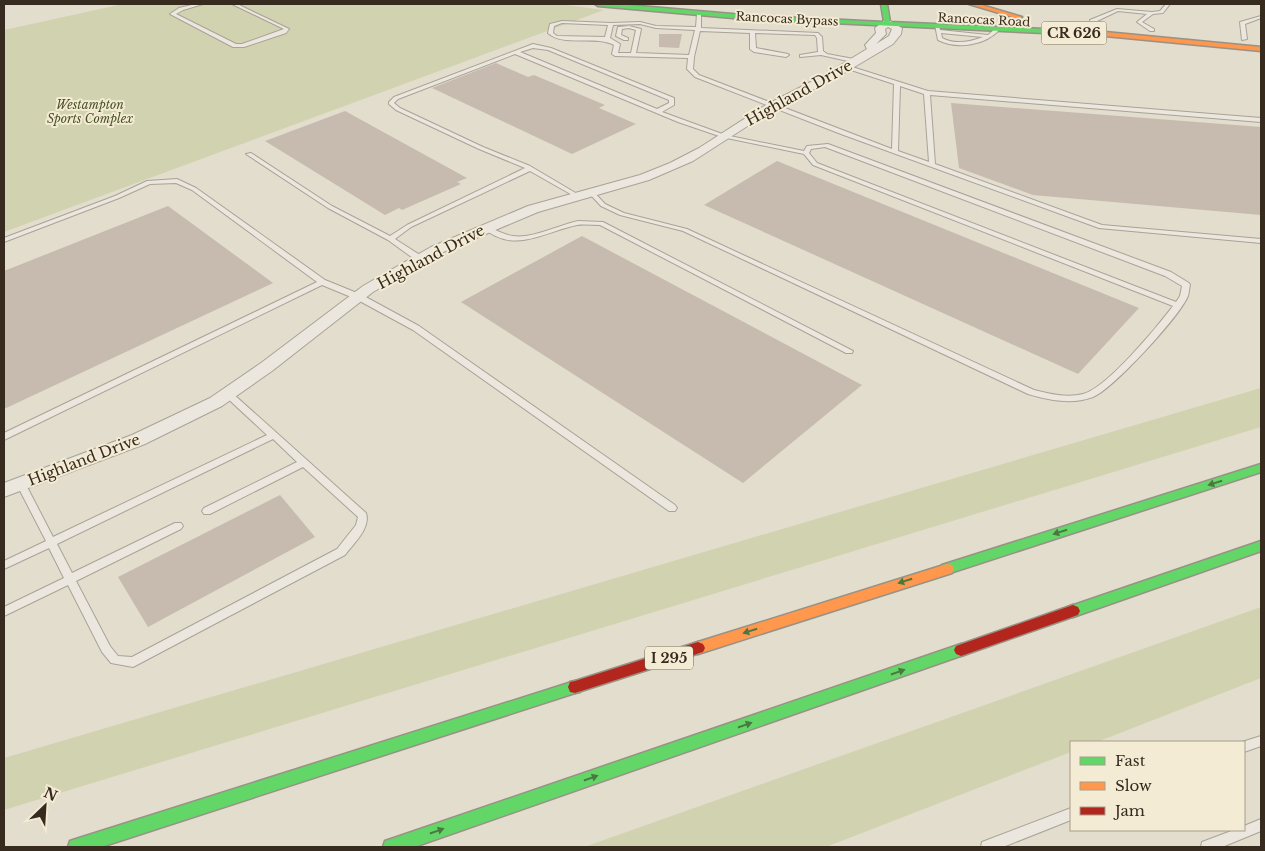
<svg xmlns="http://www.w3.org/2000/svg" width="1265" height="851" font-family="'Libre Baskerville',serif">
<rect width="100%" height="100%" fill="#e3ddcd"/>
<g fill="#d1d3b0">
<polygon points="123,4 559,4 604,10 4,232 4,30"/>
<polygon points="1261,388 1261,427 4,810 4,758"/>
<polygon points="1261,607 1261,678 1097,742 1071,742 1071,752 826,847 584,847"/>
</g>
<g fill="#c6bbae">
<polygon points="659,34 682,34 679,48 659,47"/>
<polygon points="496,63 528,77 534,75 605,105 599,108 636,124 572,154 432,88"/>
<polygon points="951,103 1261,127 1261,215 1033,195 959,168"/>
<polygon points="345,111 467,178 457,182 461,184 402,210 399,208 385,215 265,141"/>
<polygon points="777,161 1139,308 1078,374 704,205"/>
<polygon points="168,206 273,283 4,409 4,271"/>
<polygon points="582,236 862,385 743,483 461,302"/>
<polygon points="280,495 315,537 148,627 118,577"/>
</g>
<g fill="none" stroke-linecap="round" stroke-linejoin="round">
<defs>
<g id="lane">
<polygon points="196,4 203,4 183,10 176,14 236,44 242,44 284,29 232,4 237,4 289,29 286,33 244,47 233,47 170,14 179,8"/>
<polygon points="1166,4 1170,4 1163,13 1153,14 1142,22 1154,29 1154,31 1150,31 1137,22 1147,14 1118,11 1095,22 1095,27 1091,26 1090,20 1117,9 1152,12 1160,11"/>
<path d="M699 13 701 14V28L818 33 822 37 823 51 827 54 859 60V62L857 63 821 55 800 57V55L818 52 817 38 815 35 755 33 756 48 788 54 789 55 786 57 754 52 750 49V33L700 31 694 57 693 69 699 75 892 149 894 84 845 68V66H849L928 91 1261 118V122L930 95 935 164 1102 225 1261 239V243L1099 228 841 134 695 77 687 69 688 58 615 56 612 54 614 45C595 35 563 47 548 33L550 24 562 21 611 23 640 22 656 26 696 27 697 14ZM562 23 608 25 605 37 557 36 553 33 554 26ZM640 24 656 28 695 30 689 55 636 53 641 29 629 26 618 27 616 36 624 40H628V38L621 35 622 29 629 28 636 30 631 53H618L620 44 610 38 613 25ZM900 86 924 94 929 162 898 151Z"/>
<polygon points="1261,16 1261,18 1245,24 1247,39 1242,40 1240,22"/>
<path d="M935 25H939L940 30 988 35 996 28 1000 29C986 45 958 50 938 40ZM941 33 983 37C970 42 955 45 942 38Z"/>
<path d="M533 44 551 48 674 98V105L662 112 725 135 804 151 807 146 828 144 1171 272 1189 283 1190 285C1189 289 1189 293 1188 296 1179 317 1113 389 1093 397 1071 405 1049 400 1028 394L683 231 620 215 601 206 587 191 588 190H592L605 204 624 213 687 229 1034 390C1050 394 1067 398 1083 394 1107 388 1157 327 1173 306L813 165 804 154 722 137 678 122 515 54 398 99 394 103 400 108 483 147 530 166 579 195 576 197 574 196 530 171 411 227 395 239 423 257V261H417L388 240 328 208 246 154 251 153 332 206 390 236 407 225 525 168 479 149 396 110 389 104V102L394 97ZM533 48 548 50 669 100V103L657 109 520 52ZM825 147 1165 276 1182 286 1180 296 1176 302 817 163 809 153 811 149Z"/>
<polygon points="177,179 196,188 325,280 362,295 419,326 675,505 677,508 675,511 669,511 413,330 356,299 322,285 4,440 4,433 317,282 192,190 176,183 150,184 119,198 4,242 4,238 115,196 147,181"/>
<path d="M578 221 603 222 853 351 852 353H846L600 225C592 225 584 224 577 225 543 232 514 255 482 227L485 225 487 226C496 230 504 235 513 236 532 239 559 225 578 221Z"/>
<path d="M228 391 231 392 366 513C371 528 353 544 345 555L133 667 111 663 102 652 68 585 4 616V607L64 578 49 548 4 569V561L46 541 16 483 18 481H24L53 537 267 435 225 396 224 394ZM273 439 297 462 204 508 202 511 204 514H210L303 467 358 517 356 525 337 549 132 657 118 656 110 646 76 581 181 529 183 526 181 523H175L72 573 57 544Z"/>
<polygon points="1261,736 1261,746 1244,752 1244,742 1242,742"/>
<polygon points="1071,808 1071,820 1003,847 981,847 982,842"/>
<polygon points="1261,819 1261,831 1222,847 1201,847 1202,842 1234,830 1244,830 1244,826"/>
</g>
<path id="street" d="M884 21H890L902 28 901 34 893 44 834 79 774 109 693 161 649 180 538 212 441 253 373 292 272 371 222 406 145 444 4 497V483L132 435 210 398 261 363 363 286 431 247 528 206 640 175 670 163 699 148 766 105 826 74 867 49 865 45 876 33 875 28ZM888 27 892 29 889 36 876 44 886 34 885 29Z"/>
<g id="fast">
<polygon points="595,4 616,4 744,15 884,22 881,4 887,4 890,22 1044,29 1047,31 1044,33 744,19 598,6"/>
<polygon points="1261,464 1261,472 947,574 942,573 940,569 942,565"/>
<polygon points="1261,541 1261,551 1073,617 1068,615 1066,611 1068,607"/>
<polygon points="961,644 966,646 968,650 966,654 414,847 383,847 385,841 391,839"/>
<polygon points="575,681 580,682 582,687 580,692 575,693 101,847 68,847 70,841 76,839"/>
</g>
<g id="slow">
<polygon points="969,4 978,4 1022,17 1019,19"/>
<polygon points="1042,30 1105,32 1261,47 1261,51 1105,36 1044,33 1041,31"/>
<polygon points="947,564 952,565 954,569 952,573 698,654 693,652 691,648 693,644 698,642"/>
</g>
<g id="jam">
<polygon points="1073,605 1078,607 1080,611 1078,615 961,656 956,654 954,650 956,646"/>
<polygon points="698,642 703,644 705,648 703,652 575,693 570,692 568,687 570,682 575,681"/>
</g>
</defs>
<use href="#lane" stroke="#a8a297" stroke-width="2"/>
<use href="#street" stroke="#a8a297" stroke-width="2"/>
<use href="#fast" stroke="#989286" stroke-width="3"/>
<use href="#slow" stroke="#989286" stroke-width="3"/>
<use href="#jam" stroke="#989286" stroke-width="3"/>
<use href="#lane" fill="#ece7de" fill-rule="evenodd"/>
<use href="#street" fill="#ece7de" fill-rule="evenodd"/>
<use href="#fast" fill="#63d668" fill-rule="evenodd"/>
<use href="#slow" fill="#ff974d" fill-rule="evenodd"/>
<use href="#jam" fill="#b3261e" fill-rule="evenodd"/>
</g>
<defs><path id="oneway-solid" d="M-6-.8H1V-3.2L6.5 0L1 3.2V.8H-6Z" transform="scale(1.25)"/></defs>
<g fill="#4b7840">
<use href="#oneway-solid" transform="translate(1215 483) rotate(162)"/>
<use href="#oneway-solid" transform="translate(1060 532) rotate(162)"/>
<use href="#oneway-solid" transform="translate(905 581) rotate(162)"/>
<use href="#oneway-solid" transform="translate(750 631) rotate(162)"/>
<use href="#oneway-solid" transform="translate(898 672) rotate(-19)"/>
<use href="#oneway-solid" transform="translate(745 725) rotate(-19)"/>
<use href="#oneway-solid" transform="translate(591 778) rotate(-19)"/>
<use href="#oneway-solid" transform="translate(437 831) rotate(-19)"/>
</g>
<g text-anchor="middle" stroke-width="4" stroke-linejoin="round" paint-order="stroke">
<g font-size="12" fill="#372b1f" stroke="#f4ebd4">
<text transform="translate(787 19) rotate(3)" y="4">Rancocas Bypass</text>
<text transform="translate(984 20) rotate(3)" y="4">Rancocas Road</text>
</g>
<g font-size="12" font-style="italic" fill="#465226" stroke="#f4ebd4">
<text x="90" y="109">Westampton<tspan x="90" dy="14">Sports Complex</tspan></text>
</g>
<g fill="#f4ebd4" stroke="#706555" stroke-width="1">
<rect x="1041.5" y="21.5" width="65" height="23" rx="4"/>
<rect x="645" y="646.5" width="48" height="23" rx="4"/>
</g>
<g font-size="14" font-weight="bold" fill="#372b1f">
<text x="1074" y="38">CR 626</text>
<text x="669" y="663">I 295</text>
</g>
<g font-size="15" fill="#372b1f" stroke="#f4ebd4">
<text transform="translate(799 93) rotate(-29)" y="5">Highland Drive</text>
<text transform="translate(431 257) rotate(-28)" y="5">Highland Drive</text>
<text transform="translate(84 460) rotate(-21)" y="5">Highland Drive</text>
</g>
</g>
<rect width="1265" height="851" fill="none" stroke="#372b1f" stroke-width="10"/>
<rect x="1070" y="741" width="175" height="90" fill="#f4ebd4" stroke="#a89e8c"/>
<rect x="1080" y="757" width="25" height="8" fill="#63d668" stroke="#a89e8c"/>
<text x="1115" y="766" font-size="15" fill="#372b1f">Fast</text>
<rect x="1080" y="782" width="25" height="8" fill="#ff974d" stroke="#a89e8c"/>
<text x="1115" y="791" font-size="15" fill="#372b1f">Slow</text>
<rect x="1080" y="807" width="25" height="8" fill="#b3261e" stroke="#a89e8c"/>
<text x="1115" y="816" font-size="15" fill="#372b1f">Jam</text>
<g transform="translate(45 806) rotate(25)" stroke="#f4ebd4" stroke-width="4" paint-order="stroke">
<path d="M0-4L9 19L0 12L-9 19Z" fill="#372b1f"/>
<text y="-8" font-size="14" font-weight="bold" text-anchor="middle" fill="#372b1f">N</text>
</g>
</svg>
